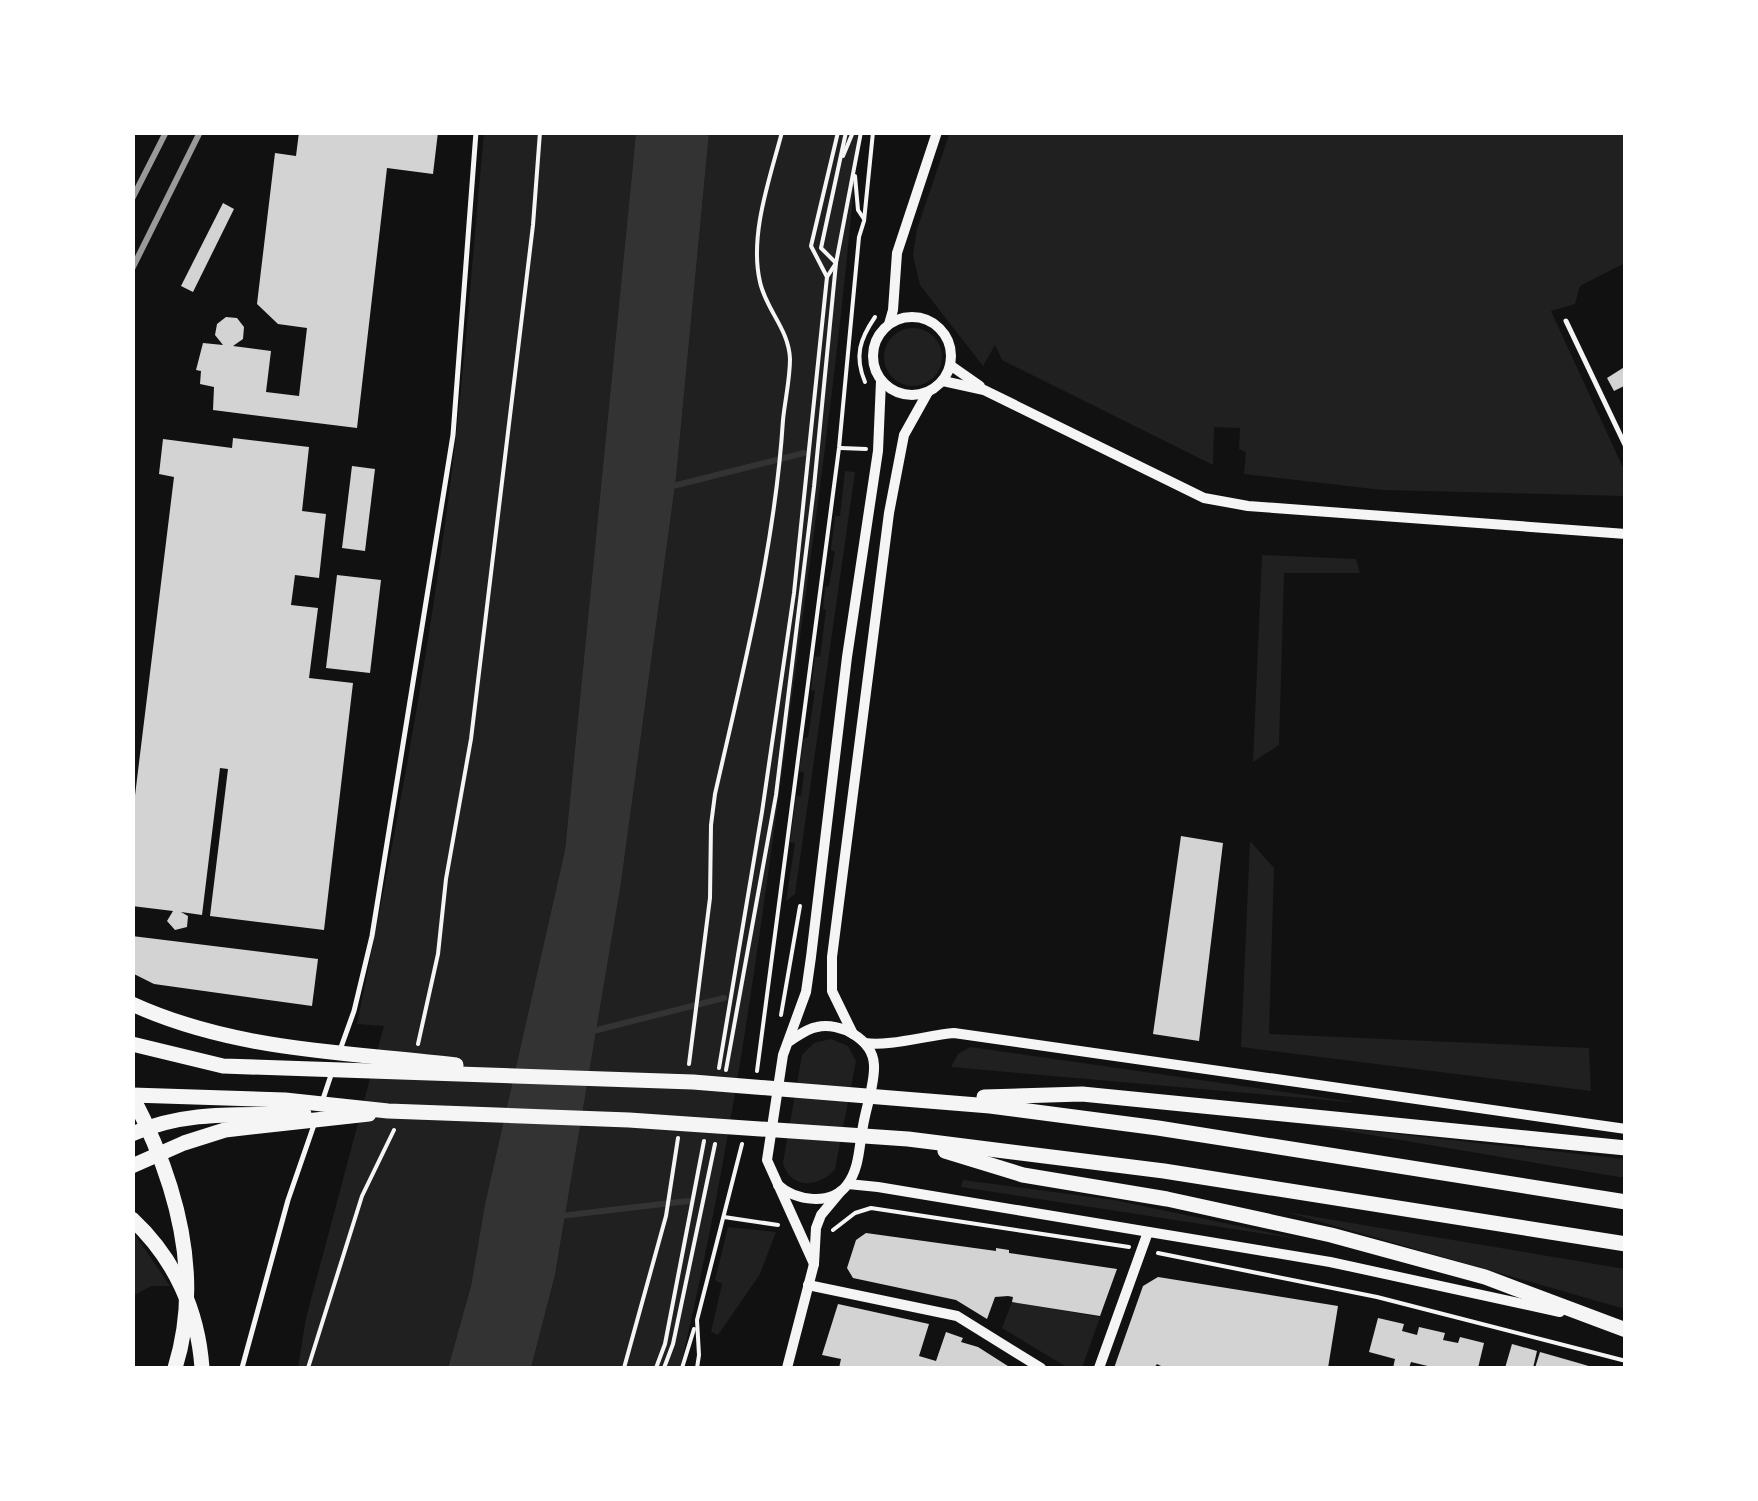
<svg xmlns="http://www.w3.org/2000/svg" width="1758" height="1501" font-family="'Public Sans',sans-serif">
<rect width="100%" height="100%" fill="#111"/>
<g fill="#202020">
<polygon points="950,132 1625,133 1625,263 1580,286 1575,304 1551,311 1625,472 1625,496 1382,490 1244,474 1246,452 1239,449 1240,428 1214,427 1213,465 1002,360 995,345 983,366 920,285 913,255 917,229"/>
<path d="M484 133H636L565 850 485 1204 471 1286 448 1368H298L306 1318 384 1026 357 1024C392 853 424 682 447 509 464 384 472 258 484 133Z"/>
<path d="M709 133H858C844 321 817 509 792 696 762 922 733 1147 680 1368H531L555 1275 621 883 676 478Z"/>
<circle cx="913" cy="357" r="29"/>
<polygon points="845,471 855,472 795,894 786,901 795,843 790,842 796,796 801,796 804,773 799,771 804,738 808,737 815,691 811,690 815,656 820,657 826,610 823,609 825,587 829,586 835,552 831,550 835,516 840,516"/>
<polygon points="1262,555 1356,559 1360,573 1284,573 1279,745 1253,762"/>
<polygon points="1250,841 1274,868 1269,1034 1589,1048 1591,1091 1241,1047"/>
<path d="M831 1039 848 1046 856 1061 835 1169C820 1187 791 1191 783 1163L802 1055 814 1043Z"/>
<polygon points="970,1047 1361,1103 951,1067 958,1054"/>
<polygon points="1306,1124 1625,1159 1625,1178"/>
<polygon points="963,1180 1114,1200 1305,1240 961,1187"/>
<polygon points="1286,1212 1625,1269 1625,1309"/>
<polygon points="728,1227 776,1232 760,1274 718,1335 711,1332 722,1284 715,1280"/>
<polygon points="133,1232 170,1286 151,1286 135,1295 134,1299"/>
<polygon points="1012,1302 1100,1317 1082,1368 1068,1368 1002,1328"/>
</g>
<polygon fill="#333" points="636,133 709,133 676,478 621,883 555,1275 531,1368 448,1368 471,1286 485,1204 565,850"/>
<g fill="none" stroke-linecap="round" stroke-linejoin="round">
<g stroke="#333" stroke-width="6">
<polyline points="669,487 804,453"/>
<polyline points="589,1032 724,998"/>
<polyline points="560,1216 688,1201"/>
</g>
</g>
<g fill="#d3d3d3">
<polygon points="299,132 438,132 433,174 387,168 357,428 213,410 214,387 200,384 201,371 196,370 203,343 223,345 215,335 217,324 226,317 237,318 244,327 243,339 233,346 271,351 266,392 299,396 307,328 278,324 257,304 275,153 296,156"/>
<polygon points="223,203 234,209 193,292 181,286"/>
<polygon points="1626,366 1626,385 1614,391 1607,378"/>
<polygon points="233,438 309,447 302,511 326,514 319,578 295,575 291,605 318,608 309,678 353,683 324,930 210,916 228,769 220,768 202,915 181,912 188,916 187,927 175,930 167,921 173,911 132,906 132,820 174,477 159,474 163,439 232,448"/>
<polygon points="352,466 375,469 365,551 342,548"/>
<polygon points="337,575 381,580 370,673 326,668"/>
<polygon points="1181,836 1223,843 1199,1041 1153,1034"/>
<polygon points="132,936 318,959 312,1006 154,984 132,973"/>
<polygon points="866,1233 996,1251 996,1248 1009,1250 1009,1253 1117,1269 1100,1316 1012,1302 1013,1297 1008,1296 995,1297 987,1319 956,1300 853,1278 847,1268 856,1240"/>
<polygon points="1158,1277 1338,1306 1328,1368 1165,1368 1157,1364 1154,1368 1139,1366 1137,1368 1114,1368 1143,1286"/>
<polygon points="838,1304 929,1324 919,1356 936,1361 946,1332 963,1338 961,1342 978,1347 1011,1368 839,1368 841,1359 822,1355"/>
<polygon points="1378,1318 1404,1324 1402,1331 1417,1335 1419,1327 1445,1333 1443,1340 1458,1343 1460,1337 1484,1343 1478,1368 1436,1368 1411,1362 1409,1368 1393,1368 1395,1359 1369,1352"/>
<polygon points="1512,1344 1537,1351 1533,1368 1505,1368"/>
<polygon points="1540,1352 1582,1364 1595,1368 1535,1368"/>
</g>
<g fill="none" stroke-linecap="round" stroke-linejoin="round">
<g stroke="#f5f5f5" stroke-width="4">
<polyline points="843,156 853,132"/>
<polyline points="855,176 858,210 864,219"/>
<polyline points="836,263 821,248 846,132"/>
<polyline points="827,277 836,263 861,132"/>
<path d="M865 382C854 356 860 339 875 317"/>
<polyline points="841,448 866,449"/>
<polyline points="781,1015 800,906"/>
<polyline points="418,1044 438,954 446,879 471,739 533,225 540,132"/>
<path d="M689 1064 710 898 711 825 715 794C743 671 775 546 783 420 785 400 790 379 790 359 789 329 766 310 760 282 749 235 770 178 782 132"/>
<polyline points="719,1068 762,812 794,593 827,277 811,246 838,132"/>
<polyline points="726,1070 776,795 814,487 836,263"/>
<polyline points="757,1071 839,448 859,237 864,221 873,132"/>
<polyline points="724,1217 778,1225"/>
<polyline points="833,1230 855,1213 871,1208 1129,1247"/>
<polyline points="1158,1253 1377,1297 1626,1361"/>
<polyline points="308,1368 362,1196 394,1130"/>
<polyline points="624,1368 666,1216 678,1138"/>
<polyline points="656,1368 665,1344 704,1141"/>
<polyline points="664,1368 673,1344 715,1144"/>
<polyline points="682,1368 694,1329"/>
<polyline points="697,1368 699,1355 697,1320 742,1144"/>
</g>
<g stroke="#f5f5f5" stroke-width="5">
<polyline points="1566,321 1626,447"/>
<polyline points="340,1050 354,1011 372,936 453,435 476,132"/>
<polyline points="322,1102 331,1075"/>
<polyline points="242,1368 288,1200 315,1122"/>
</g>
<g stroke="#f5f5f5" stroke-width="10">
<circle cx="912" cy="356" r="39"/>
<polyline points="889,324 893,310 897,253 937,132"/>
<polyline points="950,365 980,386"/>
<polyline points="943,381 984,390 1204,498 1248,506 1626,534"/>
<polyline points="853,1034 832,991 832,957 889,513 904,435 928,392"/>
<path d="M865 1043C887 1047 929 1035 954 1033L1626 1129"/>
<polyline points="848,1184 878,1187 1330,1262 1560,1312"/>
<path d="M778 1185C795 1201 831 1206 847 1185 860 1168 859 1145 863 1126 866 1107 875 1084 874 1065 873 1039 840 1022 817 1027 806 1029 798 1036 790 1041"/>
<polyline points="814,1264 767,1160 783,1055 806,992 811,957 847,657 878,451 881,381"/>
<polyline points="808,1285 957,1316 1041,1368"/>
<polyline points="787,1368 814,1264 816,1228 821,1215 841,1191"/>
<polyline points="1099,1368 1148,1232"/>
</g>
<g stroke="#f5f5f5" stroke-width="15">
<path d="M132 1004C235 1051 346 1052 456 1065"/>
<polyline points="132,1044 223,1066 693,1082 990,1106 1158,1128 1626,1202"/>
<polyline points="132,1095 285,1100 388,1111 629,1120 908,1139 1164,1171 1626,1244"/>
<path d="M132 1096C176 1180 204 1275 175 1368"/>
<polyline points="984,1097 1082,1094 1626,1148"/>
<path d="M132 1134C188 1109 245 1116 304 1114"/>
<polyline points="945,1151 1023,1175 1167,1199 1331,1235 1485,1277 1626,1330"/>
<polyline points="132,1166 184,1143 225,1130 369,1114"/>
<path d="M132 1219C175 1259 198 1311 202 1368"/>
</g>
<g stroke="#9a9a9a" stroke-width="6">
<polyline points="132,199 166,132"/>
<polyline points="132,269 200,132"/>
</g>
</g>
<rect width="1758" height="1501" fill="none" stroke="#ffffff" stroke-width="270"/>
</svg>
